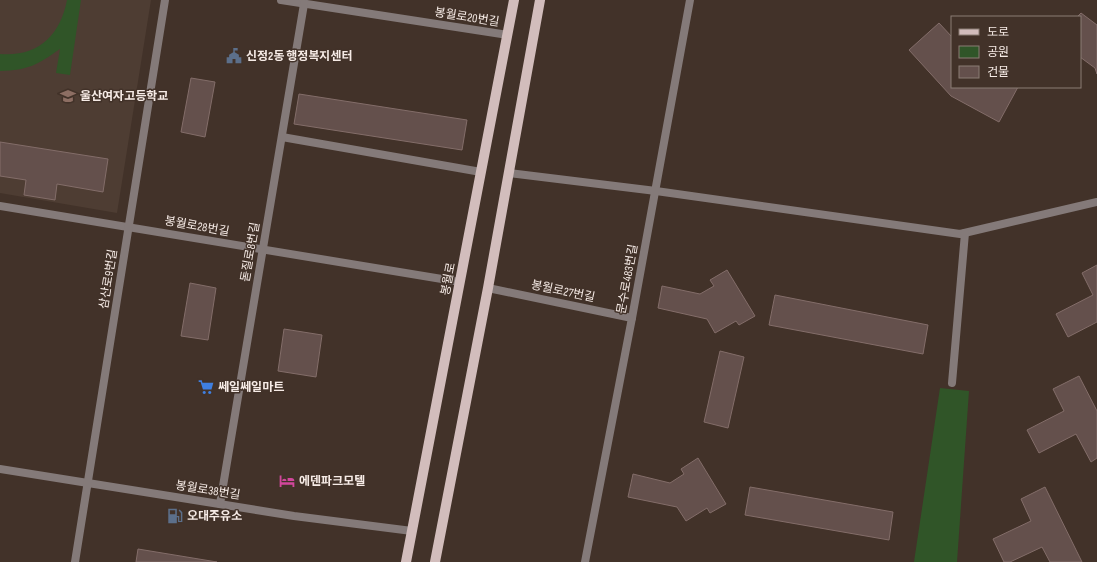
<svg xmlns="http://www.w3.org/2000/svg" width="1097" height="562" font-family="'Sofia Sans Condensed','Noto Sans KR',sans-serif">
<rect width="100%" height="100%" fill="#423229"/>
<polygon fill="#4e3d33" points="0,0 151,0 117,213 0,193"/>
<g fill="#305528">
<path d="M67 0H81L70 75 56 73 60 49C37 65 29 70 0 71V54C38 57 60 36 67 0Z"/>
<polygon points="940,388 969,391 957,562 914,562"/>
</g>
<g fill="#64504c" stroke="#836d69">
<polygon points="1081,13 1097,25 1097,74 1095,68 1080,57 1080,17 1077,17"/>
<polygon points="939,23 952,37 952,87 1018,87 999,122 951,96 909,50"/>
<polygon points="191,78 215,82 205,137 181,132"/>
<polygon points="299,94 467,120 462,150 294,124"/>
<polygon points="0,142 108,159 103,192 57,184 55,200 24,195 26,180 0,176"/>
<polygon points="1097,265 1097,322 1068,337 1056,314 1093,295 1082,273"/>
<polygon points="727,270 755,316 739,325 736,321 715,333 707,319 658,308 662,286 700,294 714,286 710,280"/>
<polygon points="190,283 216,288 208,340 181,336"/>
<polygon points="775,295 928,325 923,354 769,325"/>
<polygon points="284,329 322,335 316,377 278,371"/>
<polygon points="720,351 744,357 728,428 704,422"/>
<polygon points="1079,376 1097,411 1097,458 1091,462 1076,434 1039,453 1027,430 1064,411 1053,389"/>
<polygon points="698,458 726,504 710,513 707,508 686,521 677,507 628,497 633,474 670,483 684,474 681,469"/>
<polygon points="750,487 893,512 889,540 745,515"/>
<polygon points="1045,487 1082,562 1050,562 1042,547 1010,562 1004,562 993,539 1031,521 1021,499"/>
<polygon points="138,549 217,562 136,562"/>
</g>
<g fill="none" stroke-linecap="round" stroke-linejoin="round">
<g stroke="#847a79" stroke-width="8">
<polyline points="281,0 508,35"/>
<polyline points="282,137 481,172"/>
<polyline points="509,173 656,191 960,234 1097,202"/>
<polyline points="0,206 460,282"/>
<polyline points="488,288 632,318"/>
<polyline points="952,383 965,233"/>
<polyline points="0,469 294,516 412,531"/>
<polyline points="220,504 304,4"/>
<polyline points="75,562 165,0"/>
<polyline points="585,562 632,318 690,0"/>
</g>
<g stroke="#d2bdbc" stroke-width="10">
<polyline points="406,562 514,0"/>
<polyline points="435,562 488,288 540,0"/>
</g>
</g>
<defs>
<symbol id="civic-bare" viewBox="-9 -9 18 18"><path d="M-.6-6.5H3V-4.5H.6V-3L4-1V1h2V6H-6V1h2V-1L-.6-3ZM-1.2 2.5V6h2.4V2.5Z" fill="#5c6f8a" stroke="#423229" stroke-width="2.5" paint-order="stroke"/></symbol>
<symbol id="school-bare" viewBox="-9 -9 18 18"><path d="M0-5L7-2L0 1L-7-2ZM-4 1L0 2.5L4 1V4Q0 6-4 4Z" fill="#8d6e63" stroke="#423229" stroke-width="2.5" paint-order="stroke"/></symbol>
<symbol id="supermarket-bare" viewBox="-9 -9 18 18"><path d="M-6-5.5h2.5l.6 2H6L4.5 2H-2.5L-4.4-4H-6ZM-1.5 3.2a1.3 1.3 0 1 0 .1 0ZM3 3.2a1.3 1.3 0 1 0 .1 0Z" fill="#3f7fe0" stroke="#423229" stroke-width="2.5" paint-order="stroke"/></symbol>
<symbol id="hotel-bare" viewBox="-9 -9 18 18"><path d="M-6-4.5h1.5V1H6V5H4.5V3h-9V5H-6ZM-4 0a1.8 1.8 0 1 1 3.6 0ZM.5 0V-2.5h3Q6-2.5 6 0Z" fill="#d1479c" stroke="#423229" stroke-width="2.5" paint-order="stroke"/></symbol>
<symbol id="fuel-bare" viewBox="-9 -9 18 18"><path d="M-5.5-6h7V0h2V4h1.3V-2.5L3-4.5l.8-.8L6-3V5H2.5V1h-1V6h-7ZM-4.2-4.7v3.2H.2V-4.7Z" fill="#5c6f8a" stroke="#423229" stroke-width="2.5" paint-order="stroke"/></symbol>
</defs>
<g fill-rule="evenodd">
<use href="#civic-bare" x="223" y="45" width="22" height="22"/>
<use href="#school-bare" x="57" y="85" width="22" height="22"/>
<use href="#supermarket-bare" x="195" y="376" width="22" height="22"/>
<use href="#hotel-bare" x="276" y="470" width="22" height="22"/>
<use href="#fuel-bare" x="164" y="505" width="22" height="22"/>
</g>
<g text-anchor="middle" stroke-width="3" stroke-linejoin="round" paint-order="stroke">
<g font-size="12" fill="#f6ebe6" stroke="#423229">
<text transform="translate(467 17) rotate(9)" y="4">봉월로20번길</text>
<text transform="translate(197 226) rotate(10)" y="4">봉월로28번길</text>
<text transform="translate(250 252) rotate(-80)" y="4">돋질로8번길</text>
<text transform="translate(108 279) rotate(-81)" y="4">삼산로9번길</text>
<text transform="translate(448 279) rotate(-79)" y="4">봉월로</text>
<text transform="translate(627 279) rotate(-80)" y="4">문수로483번길</text>
<text transform="translate(563 291) rotate(12)" y="4">봉월로27번길</text>
<text transform="translate(208 490) rotate(9)" y="4">봉월로38번길</text>
</g>
<g font-size="12" font-weight="bold" fill="#f6ebe6" stroke="#423229" text-anchor="start">
<text x="246" y="60">신정2동 행정복지센터</text>
<text x="80" y="100">울산여자고등학교</text>
<text x="218" y="391">쎄일쎄일마트</text>
<text x="299" y="485">에덴파크모텔</text>
<text x="187" y="520">오대주유소</text>
</g>
</g>
<rect x="951" y="16" width="130" height="72" fill="#423229" stroke="#8a7c75"/>
<rect x="959" y="29" width="20" height="6" fill="#d2bdbc" stroke="#8a7c75"/>
<text x="987" y="36" font-size="12" fill="#f6ebe6">도로</text>
<rect x="959" y="46" width="20" height="12" fill="#305528" stroke="#8a7c75"/>
<text x="987" y="56" font-size="12" fill="#f6ebe6">공원</text>
<rect x="959" y="66" width="20" height="12" fill="#64504c" stroke="#8a7c75"/>
<text x="987" y="76" font-size="12" fill="#f6ebe6">건물</text>
</svg>
